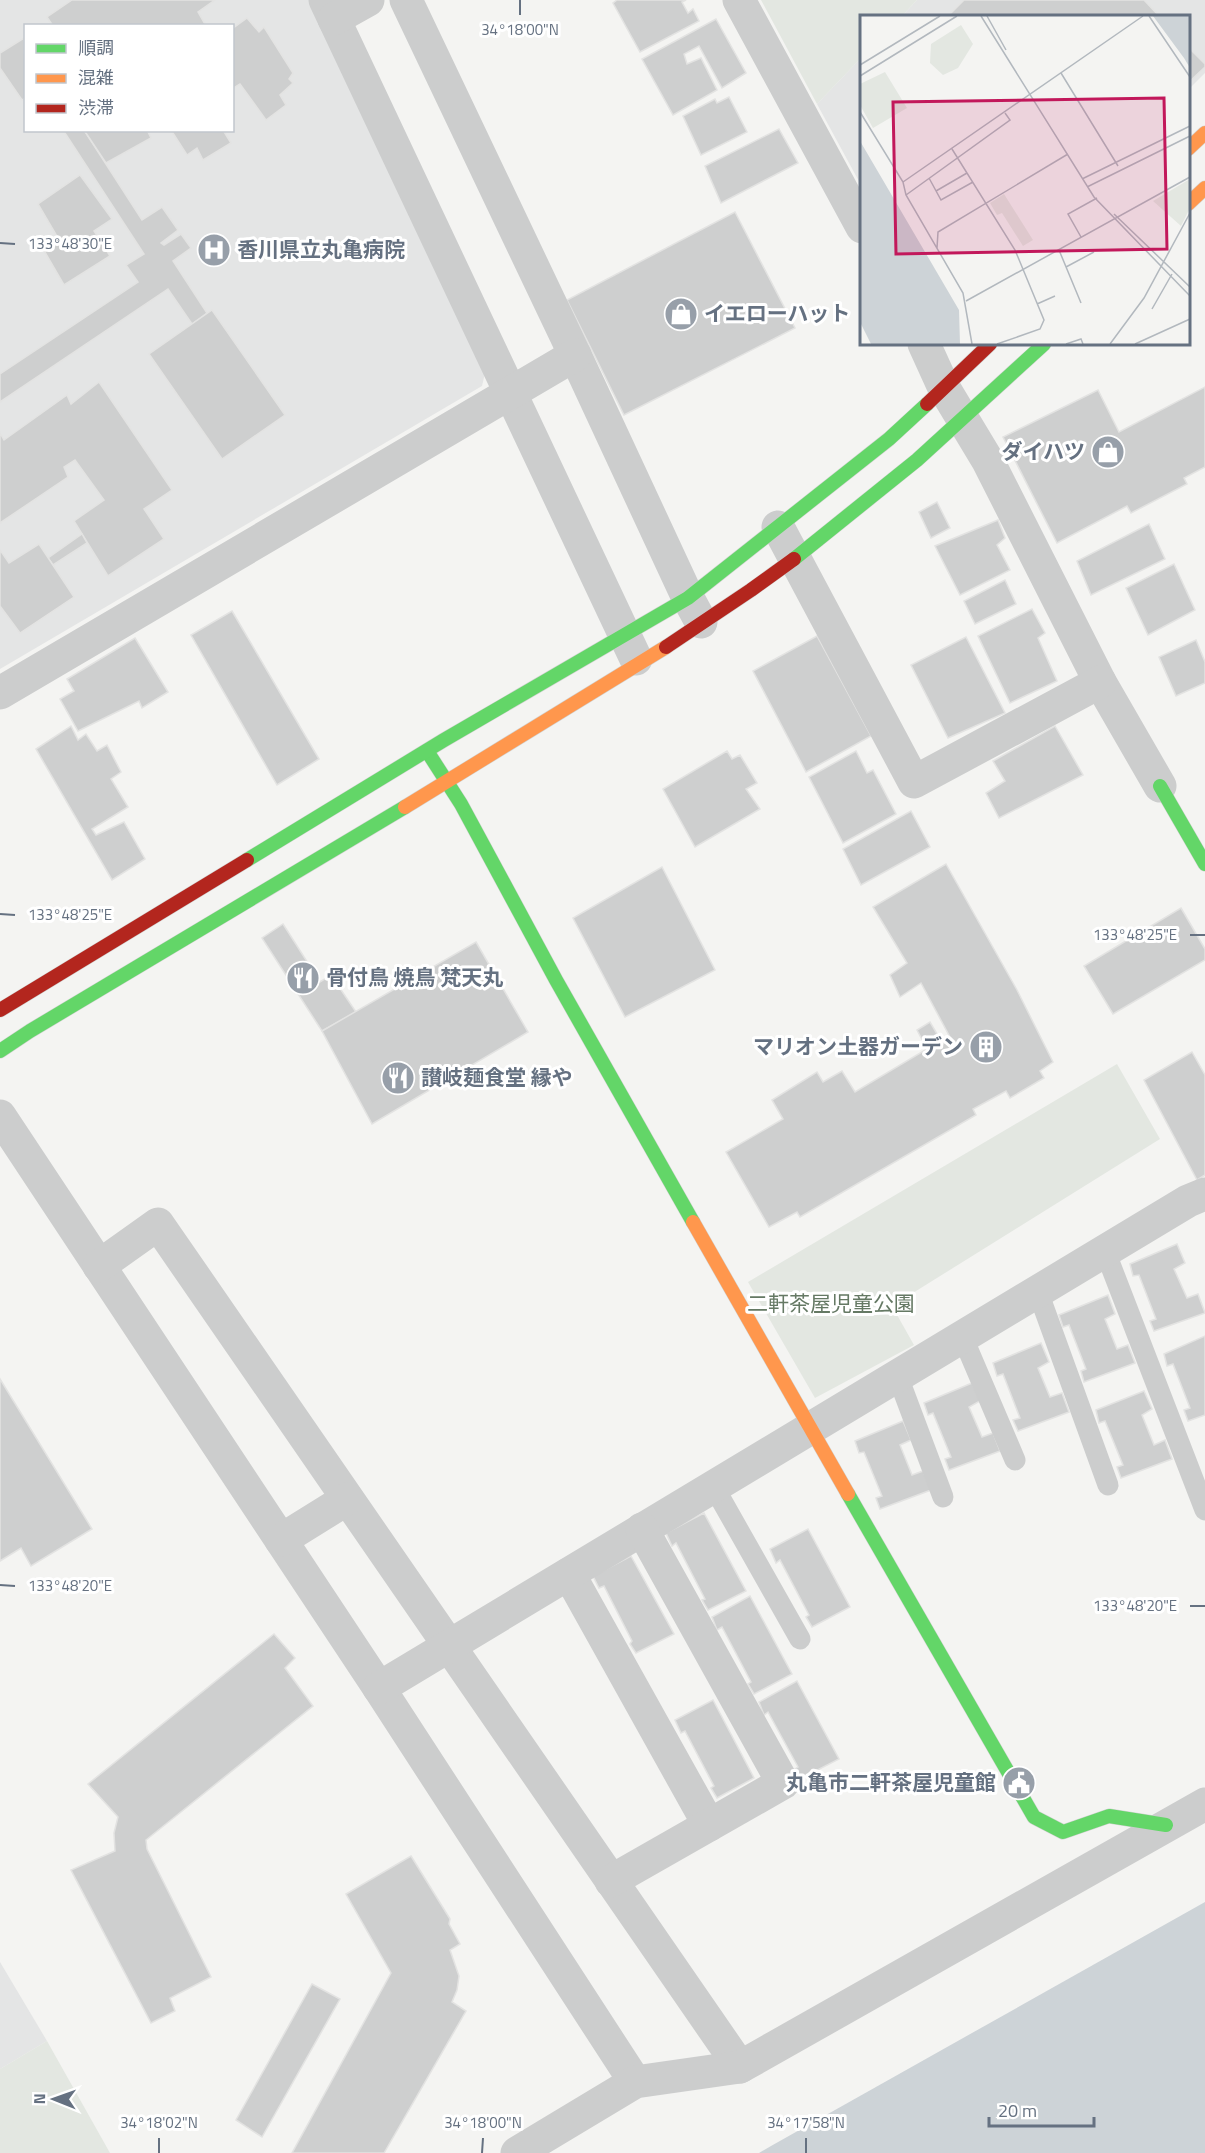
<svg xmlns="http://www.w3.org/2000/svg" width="1205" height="2153" font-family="'Titillium Web','Noto Sans JP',sans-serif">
<rect width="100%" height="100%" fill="#f4f4f2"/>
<g fill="#e4e5e5" fill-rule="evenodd">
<path d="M0 0H310L486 369 482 386 0 669ZM26 26H232V130H26Z"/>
<polygon points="917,0 1205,0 1205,73 1189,89 1188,16 902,16"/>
<polygon points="861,58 861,185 817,104"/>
<polygon points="0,1962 47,2041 0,2069"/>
</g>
<g fill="#e3e7e1">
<polygon points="761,0 917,0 902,16 862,16 861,58 817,104"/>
<polygon points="1117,1064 1160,1139 892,1306 914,1345 815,1398 748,1282"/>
<polygon points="47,2041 110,2153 0,2153 0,2069"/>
</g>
<polygon fill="#cdd3d7" points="1205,1902 1205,2153 759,2153 771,2146"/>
<g fill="#cecfcf" stroke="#e3e3e2" stroke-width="1.5">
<polygon points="72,0 215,0 198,12 206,26 53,26 47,17"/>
<polygon points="617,0 686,0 682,2 688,13 693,9 699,21 640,52 613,3"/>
<polygon points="964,0 1144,0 1159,16 950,16 949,15"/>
<polygon points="247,18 259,32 264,27 293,73 289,79 293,83 280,95 286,105 266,120 240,84 232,89 232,29"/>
<polygon points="716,19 746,73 722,88 699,46 684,54 687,64 701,58 717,90 673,115 642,59"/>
<polygon points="24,38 26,98 22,100 0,68 0,53"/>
<polygon points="1188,47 1205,64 1205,67 1188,83"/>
<polygon points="729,97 747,132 701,155 683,116 715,99 717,103"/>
<polygon points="779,129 798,163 721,203 705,166"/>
<polygon points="63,130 84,130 142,220 162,207 178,230 161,243 164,245 181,234 191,248 173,261 207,313 192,324 168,289 0,402 0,374 138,282 126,265 144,254"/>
<polygon points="84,130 147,130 151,138 106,163"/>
<polygon points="171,130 223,130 231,143 203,160 197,148 187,155"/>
<polygon points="80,175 112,219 94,231 110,256 64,285 42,247 58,238 38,204"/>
<polygon points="735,212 795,328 624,415 567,300"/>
<polygon points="212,310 285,415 222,459 149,354"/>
<polygon points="99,382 172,490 144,509 164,539 108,576 74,521 104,500 75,460 64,467 68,477 0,523 0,433 4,440 67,395 71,404"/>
<polygon points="1205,387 1205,467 1184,478 1187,484 1131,513 1127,506 1057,543 1003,437 1098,390 1119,432"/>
<polygon points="937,502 950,528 931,538 919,512"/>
<polygon points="998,520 1005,538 997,545 1010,570 960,595 935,546"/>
<polygon points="1149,524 1165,559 1091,595 1077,561"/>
<polygon points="82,534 87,543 53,565 48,558"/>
<polygon points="39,544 74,597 20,633 0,606 0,550 9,563"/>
<polygon points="1174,564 1195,610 1148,635 1126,588"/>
<polygon points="1005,580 1016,604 975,624 964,601"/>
<polygon points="1032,609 1045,633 1038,638 1057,681 1010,703 978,636"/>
<polygon points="232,611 319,759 277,785 191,635"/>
<polygon points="817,636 871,736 806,772 753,671"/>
<polygon points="966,637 1005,713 948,738 911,665"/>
<polygon points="135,638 168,692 142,708 139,701 78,731 60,699 74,691 67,679"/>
<polygon points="1196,640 1205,662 1205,683 1176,696 1159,657"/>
<polygon points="71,726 78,740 86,734 97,751 107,745 121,772 111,779 128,807 92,829 96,835 124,822 145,859 112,880 36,749"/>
<polygon points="1055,726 1083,775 999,818 986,793 1005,781 993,761"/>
<polygon points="727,751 732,759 740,755 757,783 746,789 760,809 695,847 663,789"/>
<polygon points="856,751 867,773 873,770 896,814 843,843 809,777"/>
<polygon points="911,811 930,847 861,885 843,849"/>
<polygon points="946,864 1017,990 1053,1062 1040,1071 1044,1078 1010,1098 1006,1091 973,1109 976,1115 800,1217 797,1212 769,1227 726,1152 783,1119 772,1100 817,1072 823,1082 842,1071 855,1092 927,1049 917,1030 930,1022 943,1044 951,1039 921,983 900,997 890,975 907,963 873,907"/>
<polygon points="662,867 715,970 625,1017 573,918"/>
<polygon points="1181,908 1205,949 1205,960 1113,1014 1084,966"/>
<polygon points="283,924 320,982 331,975 356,1012 322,1031 262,938"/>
<polygon points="476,942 528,1032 372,1124 322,1031"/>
<polygon points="1192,1052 1205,1075 1205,1175 1197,1180 1144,1080"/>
<polygon points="1177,1244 1185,1263 1174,1269 1187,1298 1198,1294 1205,1313 1154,1331 1150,1321 1156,1319 1139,1275 1133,1276 1130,1264"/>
<polygon points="1108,1295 1115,1314 1105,1319 1117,1349 1128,1345 1135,1363 1084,1382 1081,1371 1086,1369 1069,1325 1063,1327 1059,1315"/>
<polygon points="1205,1336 1205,1415 1188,1421 1184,1410 1190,1408 1173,1364 1167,1366 1164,1354"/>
<polygon points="1041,1343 1049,1362 1038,1368 1050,1397 1062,1393 1069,1412 1018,1431 1013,1420 1020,1418 1003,1374 997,1376 993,1363"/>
<polygon points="0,1379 92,1529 31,1566 21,1548 0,1561"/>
<polygon points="972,1383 980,1401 969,1407 982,1437 993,1433 1000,1451 949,1470 945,1459 951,1457 933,1413 928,1415 924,1403"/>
<polygon points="1144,1391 1152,1409 1142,1415 1154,1445 1165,1440 1172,1459 1121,1478 1117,1467 1123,1465 1105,1421 1099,1423 1096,1410"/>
<polygon points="903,1421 911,1440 900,1445 912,1475 923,1471 931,1490 880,1509 876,1498 882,1496 864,1452 859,1453 855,1441"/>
<polygon points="704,1513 746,1591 708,1610 702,1600 705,1599 676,1543 672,1546 666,1533"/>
<polygon points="808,1529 850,1607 812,1627 806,1617 809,1615 780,1560 776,1563 770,1549"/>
<polygon points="631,1556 674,1634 636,1653 630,1644 632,1641 604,1586 599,1588 593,1576"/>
<polygon points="750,1596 792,1674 754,1694 748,1684 751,1682 722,1627 717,1630 712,1617"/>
<polygon points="274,1634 295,1658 285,1668 313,1706 146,1840 147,1849 211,1977 170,1998 175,2011 151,2023 71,1870 115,1851 114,1833 118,1817 88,1784"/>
<polygon points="797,1681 839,1759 800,1779 795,1769 798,1767 768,1712 764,1715 759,1702"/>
<polygon points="713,1700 754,1778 717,1798 711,1788 714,1786 685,1731 681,1733 675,1720"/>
<polygon points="411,1856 450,1919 449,1924 460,1944 450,1950 459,1976 457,1990 452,2002 466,2011 384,2153 292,2153 391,1973 346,1894"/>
<polygon points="312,1984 340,1999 262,2137 236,2120"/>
</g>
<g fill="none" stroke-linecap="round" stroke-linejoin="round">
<defs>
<g id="fast">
<polyline points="794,559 917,460 1044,344"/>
<polyline points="427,751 461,804 556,980 693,1222"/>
<polyline points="1160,786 1205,864"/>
<polyline points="247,860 444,740 688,598 889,439 927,404"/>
<polyline points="0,1051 30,1031 405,807"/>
<polyline points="848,1494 1034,1817 1063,1832 1109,1816 1166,1825"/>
</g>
<g id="slow">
<polyline points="1188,149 1205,133"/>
<polyline points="1188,204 1205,188"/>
<polyline points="405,807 666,647"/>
<polyline points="693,1222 848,1494"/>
</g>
<g id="jam">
<polyline points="927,404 990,344"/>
<polyline points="666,647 751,590 794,559"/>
<polyline points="0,1010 247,860"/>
</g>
</defs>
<use href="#fast" stroke="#d1d2d1" stroke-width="15"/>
<use href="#slow" stroke="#d1d2d1" stroke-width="15"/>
<use href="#jam" stroke="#d1d2d1" stroke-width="15"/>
<g stroke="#cccdcd" stroke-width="21">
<polyline points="1105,1251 1205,1510"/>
<polyline points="1038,1292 1108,1485"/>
<polyline points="963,1338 1015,1460"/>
<polyline points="898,1377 943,1497"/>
<polyline points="714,1487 800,1639"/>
</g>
<g stroke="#cccdcd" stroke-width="33">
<polyline points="325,0 636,659"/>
<polyline points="406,0 575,355 688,598 701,622"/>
<polyline points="739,0 862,227"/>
<polyline points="334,19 368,0"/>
<polyline points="924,344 944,388 988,461 1100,682 1160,786"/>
<polyline points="778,527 914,782 1100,682"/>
<polyline points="0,693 575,355"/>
<polyline points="0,1116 379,1688 635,2082"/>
<polyline points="99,1266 158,1224 740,2067"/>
<polyline points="281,1540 347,1499"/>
<polyline points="569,1574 709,1825"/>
<polyline points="379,1688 1188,1201 1205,1194"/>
<polyline points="611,1881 783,1783 642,1529"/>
<polyline points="517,2153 635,2082 740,2067 1205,1804"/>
</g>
<use href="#fast" stroke="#63d668" stroke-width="14"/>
<use href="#slow" stroke="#ff974d" stroke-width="14"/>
<use href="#jam" stroke="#b3261e" stroke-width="14"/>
</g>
<path fill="none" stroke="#657181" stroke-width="2" d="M520 15V0M0 243 15 244M0 914 15 915M1190 935H1205M0 1585 15 1586M1190 1606H1205M159 2153V2138M482 2153 483 2138M806 2153V2138"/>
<defs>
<symbol id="hospital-disc" viewBox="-11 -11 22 22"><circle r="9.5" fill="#979fa9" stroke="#fff"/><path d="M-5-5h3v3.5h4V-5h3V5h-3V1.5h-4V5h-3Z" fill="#fff"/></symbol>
<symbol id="shop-disc" viewBox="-11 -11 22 22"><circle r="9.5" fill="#979fa9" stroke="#fff"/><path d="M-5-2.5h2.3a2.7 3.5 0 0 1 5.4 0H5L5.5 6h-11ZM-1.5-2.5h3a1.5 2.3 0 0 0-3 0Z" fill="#fff"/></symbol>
<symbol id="restaurant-disc" viewBox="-11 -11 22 22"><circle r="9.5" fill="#979fa9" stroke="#fff"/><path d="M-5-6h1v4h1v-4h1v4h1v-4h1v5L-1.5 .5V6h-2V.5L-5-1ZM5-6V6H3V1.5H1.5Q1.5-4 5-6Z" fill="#fff"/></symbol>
<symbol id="building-disc" viewBox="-11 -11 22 22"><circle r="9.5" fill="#979fa9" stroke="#fff"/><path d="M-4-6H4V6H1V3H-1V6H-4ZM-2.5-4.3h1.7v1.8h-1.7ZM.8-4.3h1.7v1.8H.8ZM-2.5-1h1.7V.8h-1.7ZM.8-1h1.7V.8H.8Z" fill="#fff"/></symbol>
<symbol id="civic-disc" viewBox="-11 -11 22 22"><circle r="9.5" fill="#979fa9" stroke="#fff"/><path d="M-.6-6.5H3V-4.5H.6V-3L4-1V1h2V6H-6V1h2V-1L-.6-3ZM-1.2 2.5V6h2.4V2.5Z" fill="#fff"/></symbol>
</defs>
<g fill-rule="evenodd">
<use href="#hospital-disc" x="195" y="231" width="38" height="38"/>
<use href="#shop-disc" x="662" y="295" width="38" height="38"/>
<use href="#shop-disc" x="1089" y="433" width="38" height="38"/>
<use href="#restaurant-disc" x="284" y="959" width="38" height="38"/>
<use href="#building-disc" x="967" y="1028" width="38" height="38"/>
<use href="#restaurant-disc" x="379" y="1059" width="38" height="38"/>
<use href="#civic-disc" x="1000" y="1764" width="38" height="38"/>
</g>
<g text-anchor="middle" stroke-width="6" stroke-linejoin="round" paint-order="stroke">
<g font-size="21" font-weight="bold" fill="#657181" stroke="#fff" text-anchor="start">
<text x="237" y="257">香川県立丸亀病院</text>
<text x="704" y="321">イエローハット</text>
<text x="1085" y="459" text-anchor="end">ダイハツ</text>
<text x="326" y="985">骨付鳥 焼鳥 梵天丸</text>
<text x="963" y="1054" text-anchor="end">マリオン土器ガーデン</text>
<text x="421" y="1085">讃岐麺食堂 縁や</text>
<text x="996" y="1790" text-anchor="end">丸亀市二軒茶屋児童館</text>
</g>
<g font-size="21" fill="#657964" stroke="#fff">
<text x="831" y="1311">二軒茶屋児童公園</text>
</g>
</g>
<g transform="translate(860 15)">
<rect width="330" height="330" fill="#f4f4f2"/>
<path d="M101 10 113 29 98 53 83 60 70 48 71 29ZM25 57 47 93 13 113 0 90V69ZM330 164V193L321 211 293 186ZM144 179 173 225 163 231 142 198 137 200 130 188Z" fill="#e3e7e1"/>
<path d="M293 1H330V53L324 43ZM0 126 99 295 100 329H11L0 307Z" fill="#cdd3d7"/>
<path fill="none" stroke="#b2b8be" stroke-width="1.5" d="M121 1 234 182 330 281M127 1 146 35M289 1 330 62M0 50 80 1M201 58 258 151M0 61 97 1M0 97 43 167 46 180 103 278 112 329M92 134 155 235 184 305 180 314 137 329M69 163 81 185 113 167M222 164 330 111M43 167 283 1M227 172 330 121M76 176 107 158M46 180 150 105 145 98M254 199 330 272M221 222 208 199 237 183M77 233 78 217 208 139M199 235 221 288M206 252 234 237M106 286 330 162M177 289 195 281M292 294 312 259M206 329 221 324 223 329M250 329 284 283 330 198M275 329 330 304"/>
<path fill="#c2185b" fill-opacity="0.15" stroke="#c2185b" stroke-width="3" d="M304 83 307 234 36 239 33 87Z"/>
<rect width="330" height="330" fill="none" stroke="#657181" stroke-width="3"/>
</g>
<g font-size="15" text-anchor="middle" fill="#657181" stroke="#fff" stroke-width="6" stroke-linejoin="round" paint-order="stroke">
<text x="520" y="35">34°18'00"N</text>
<text x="70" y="249">133°48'30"E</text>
<text x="70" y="920">133°48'25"E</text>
<text x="1135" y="940">133°48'25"E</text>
<text x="70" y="1591">133°48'20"E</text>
<text x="1135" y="1611">133°48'20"E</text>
<text x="159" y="2128">34°18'02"N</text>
<text x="483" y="2128">34°18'00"N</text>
<text x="806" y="2128">34°17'58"N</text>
</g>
<rect x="24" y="24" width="210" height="108" fill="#ffffff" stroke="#c1c6cd" stroke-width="1.5"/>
<rect x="36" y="44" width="30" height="9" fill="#63d668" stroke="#c1c6cd" stroke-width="1.5"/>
<text x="78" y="54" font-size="18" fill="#657181">順調</text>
<rect x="36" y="74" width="30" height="9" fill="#ff974d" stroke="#c1c6cd" stroke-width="1.5"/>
<text x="78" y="84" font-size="18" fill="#657181">混雑</text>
<rect x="36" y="104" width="30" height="9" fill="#b3261e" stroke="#c1c6cd" stroke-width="1.5"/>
<text x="78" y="114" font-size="18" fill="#657181">渋滞</text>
<g transform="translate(54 2099) rotate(271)" stroke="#ffffff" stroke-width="4.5" paint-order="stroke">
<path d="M0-4.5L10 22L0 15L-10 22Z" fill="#657181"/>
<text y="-9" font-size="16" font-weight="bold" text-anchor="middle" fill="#657181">N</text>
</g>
<path d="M989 2117v9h105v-9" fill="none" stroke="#657181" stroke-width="3"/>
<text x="998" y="2117" font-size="18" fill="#657181" stroke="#ffffff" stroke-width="4.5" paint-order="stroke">20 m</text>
</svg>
